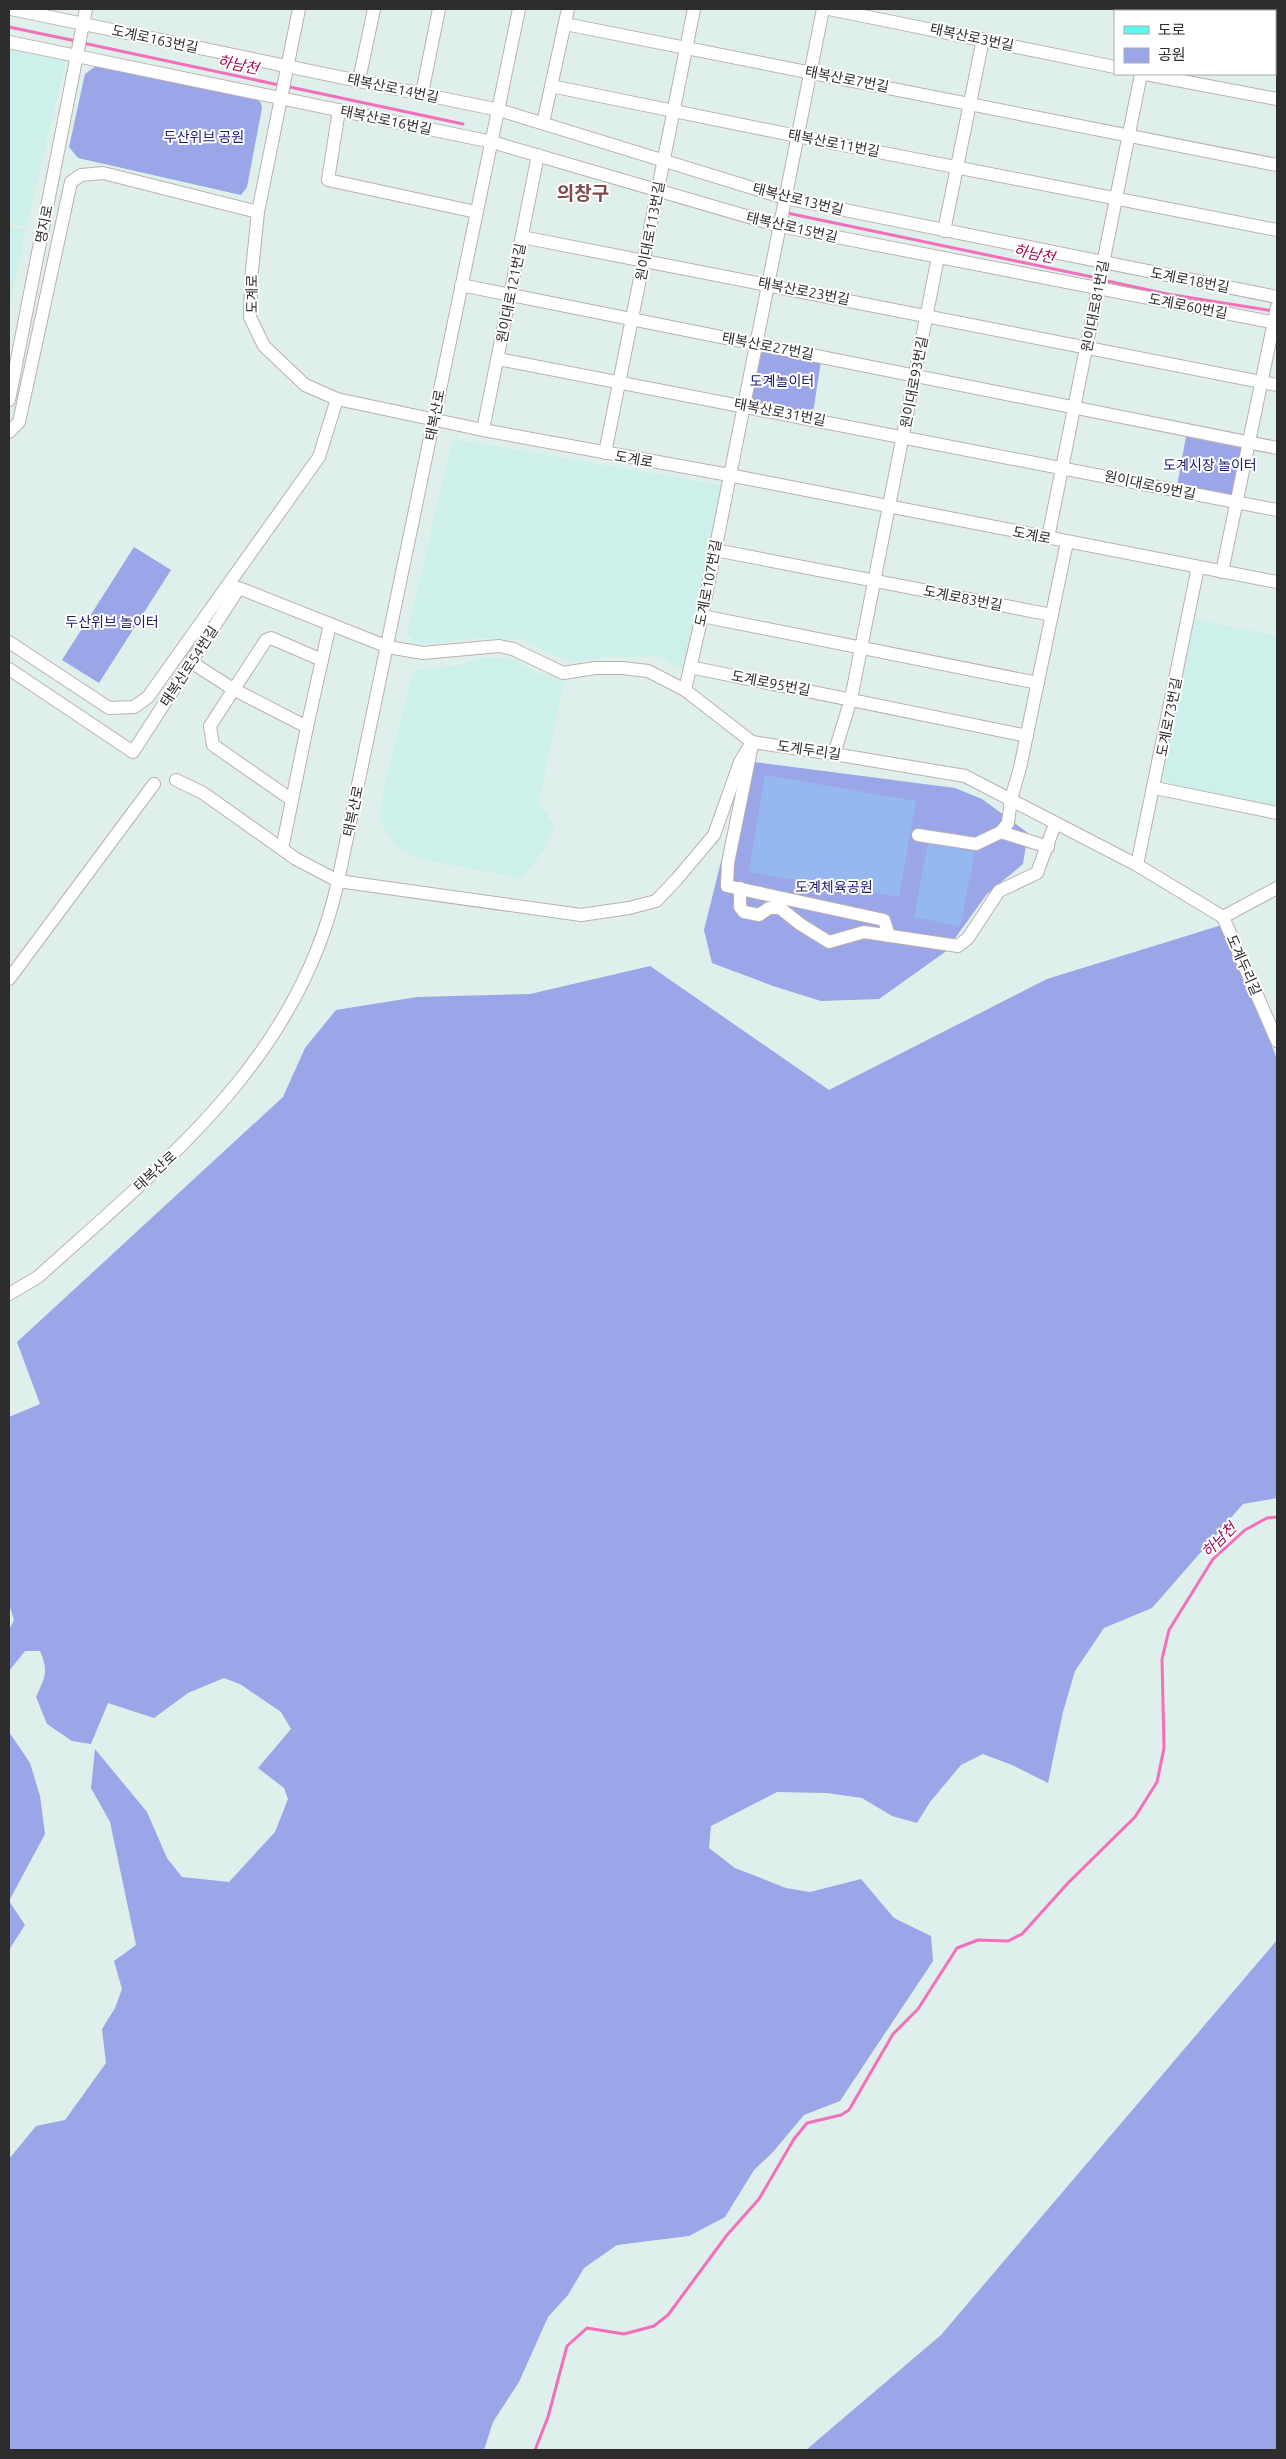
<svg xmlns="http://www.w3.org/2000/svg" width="1286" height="2459" font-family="Ubuntu,'Noto Sans KR',sans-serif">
<rect width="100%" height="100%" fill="#dfefeb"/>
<g fill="#cef0eb">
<polygon points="9,47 67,57 26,227 9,223"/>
<polygon points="9,226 26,230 9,307"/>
<polygon points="453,439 721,485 685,670 658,656 603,657 575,662 555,656 523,640 489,638 415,644 407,633"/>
<polygon points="1184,617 1277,636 1277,813 1155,788"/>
<polygon points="490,657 517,660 535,672 564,681 539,802 555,827 543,852 521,878 426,860 399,851 379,819 386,778 413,671 451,666"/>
</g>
<g fill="#9aa6e7">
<polygon points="96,66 255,98 261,103 262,108 247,187 241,195 78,158 69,147 85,74"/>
<polygon points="762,351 821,361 813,413 750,402"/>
<polygon points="1187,431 1243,442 1232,498 1177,486"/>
<polygon points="134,547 171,570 99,683 62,660"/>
<polygon points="746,761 955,788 982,799 1028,833 1023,864 987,894 945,952 879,999 821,1001 773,986 712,963 704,930"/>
<path d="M1225 924 1277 1059V1498L1243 1504 1152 1608 1104 1628 1075 1671 1063 1712 1048 1783 1012 1765 983 1754 961 1765 930 1802 917 1823 892 1816 862 1798 827 1793 777 1792 711 1826 709 1848 735 1868 786 1888 810 1892 861 1879 894 1918 931 1936 933 1961 840 2101 804 2115 773 2152 754 2170 725 2217 689 2236 617 2245 584 2268 568 2295 548 2317 519 2382 493 2422 484 2450H9V2159L36 2126 65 2120 106 2063 102 2029 115 2008 122 1989 114 1961 136 1945 110 1822 91 1788 95 1749 147 1812 167 1858 182 1877 229 1882 275 1832 288 1799 284 1788 258 1768 291 1729 281 1712 240 1684 224 1678 188 1693 154 1718 108 1703 91 1744 72 1741 47 1724 36 1697C45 1677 49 1672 40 1651H25L9 1671V1630L14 1620 9 1604V1417L40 1404 17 1342 283 1097 305 1048 336 1010 417 997 530 994 650 966 829 1090 1047 979Z"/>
<polygon points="9,1732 30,1763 40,1796 45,1834 9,1901 25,1925 9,1950"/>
<polygon points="1277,1940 1277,2450 806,2450 941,2335"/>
</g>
<g fill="#95b9ee">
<polygon points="765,775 916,801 899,897 749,872"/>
<polygon points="928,843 975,852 960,926 914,917"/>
</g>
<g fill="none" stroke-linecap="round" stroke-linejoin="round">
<g stroke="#f46fb9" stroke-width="3">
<polyline points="9,27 76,41"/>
<polyline points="83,43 279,85"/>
<polyline points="285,86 463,124"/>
<polyline points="787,213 1097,278"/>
<polyline points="1103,280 1167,294 1274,311"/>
<polyline points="535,2450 548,2417 567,2346 587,2328 624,2334 654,2326 668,2315 727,2235 759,2199 794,2139 807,2123 841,2115 849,2110 893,2034 918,2009 957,1948 978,1940 1008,1941 1022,1934 1068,1883 1135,1817 1157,1782 1164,1748 1162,1659 1169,1630 1213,1559 1245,1530 1267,1518 1277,1517"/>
</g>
<defs>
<g id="minor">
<polyline points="11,9 499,110 785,198 1277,297"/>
<polyline points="299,9 258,212 251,280 250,317 264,346 305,385 337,399 483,430 729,475 1277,582"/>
<polyline points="829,9 1115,67"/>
<polyline points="1154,11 1154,9"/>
<polyline points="565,24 1277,165"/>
<polyline points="9,42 492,142 780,226 1277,323"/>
<polyline points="1145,74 1277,99"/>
<polyline points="359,80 374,9"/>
<polyline points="551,86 797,136 1277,230"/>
<polyline points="422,93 439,9"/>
<polyline points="339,110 328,180 476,212"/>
<polyline points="543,123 568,9"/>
<polyline points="944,231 983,39"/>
<polyline points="522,237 1277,385"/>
<polyline points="461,285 1277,448"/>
<polyline points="498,359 1277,510"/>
<polyline points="9,400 86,9"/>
<polyline points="483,430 538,155"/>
<polyline points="9,432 19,422 71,182 81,175 103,173 258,212"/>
<polyline points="605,453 694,9"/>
<polyline points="1048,538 1141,74"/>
<polyline points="715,550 1052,615"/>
<polyline points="1222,572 1277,307"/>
<polyline points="702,616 1038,683"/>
<polyline points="9,642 109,708 134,707 148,697 319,457 337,399"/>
<polyline points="191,662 233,689 307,727 330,624"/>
<polyline points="690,667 1027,736"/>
<polyline points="9,669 133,752 239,588 388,647 423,653 499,646 513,649 563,673 595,668 622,668 648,671 685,690 752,742 834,754 965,776 1137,865 1223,917 1277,1041"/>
<polyline points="685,690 702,616 823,9"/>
<polyline points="752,745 728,863 727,886 884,920 889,936"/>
<polyline points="834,754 851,699 938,257"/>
<polyline points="176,780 203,793 296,859 338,881 581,915 629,908 656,901 676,880 714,835 740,762 752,742"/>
<polyline points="1155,788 1277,813"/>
<polyline points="292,800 213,745 210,726 266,640 271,638 322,660"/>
<polyline points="1001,832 1048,847"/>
<polyline points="918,835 976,844 1001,832 1008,823 1011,799 1020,768 1067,542"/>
<polyline points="282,849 307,727"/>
<polyline points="1137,865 1198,567"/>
<polyline points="740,888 740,907 744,912 759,915 769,908 780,908 800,924 829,942 864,932 958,946 968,938 999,891 1037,873 1055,824"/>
<polyline points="1223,917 1277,888"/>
<polyline points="9,979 154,784"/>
<path d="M9 1294 38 1277C165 1162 300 1058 338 881L519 9"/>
</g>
<g id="major">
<polyline points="1193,9 1205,11"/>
<polyline points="1275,26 1277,27"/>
</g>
</defs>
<use href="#minor" stroke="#bdafaf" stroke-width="14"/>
<use href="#major" stroke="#cdcdcd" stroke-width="18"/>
<use href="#minor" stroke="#fff" stroke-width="12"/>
<use href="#major" stroke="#5cf6ee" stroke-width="16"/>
</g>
<g text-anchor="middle" stroke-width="4" stroke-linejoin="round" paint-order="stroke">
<g font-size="14" fill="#2d2d2d" stroke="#fff">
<text transform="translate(972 37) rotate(12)" y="5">태복산로3번길</text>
<text transform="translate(155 39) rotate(12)" y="5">도계로163번길</text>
<text transform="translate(847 79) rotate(11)" y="5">태복산로7번길</text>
<text transform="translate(393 88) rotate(12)" y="5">태복산로14번길</text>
<text transform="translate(386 120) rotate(12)" y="5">태복산로16번길</text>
<text transform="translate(834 143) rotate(11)" y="5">태복산로11번길</text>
<text transform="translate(798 199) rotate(14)" y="5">태복산로13번길</text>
<text transform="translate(44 224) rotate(-79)" y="5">명지로</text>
<text transform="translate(792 227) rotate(13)" y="5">태복산로15번길</text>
<text transform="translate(650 231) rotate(-79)" y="5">원이대로113번길</text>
<text transform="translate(1190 280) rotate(11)" y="5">도계로18번길</text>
<text transform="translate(804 291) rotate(11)" y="5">태복산로23번길</text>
<text transform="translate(511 293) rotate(-79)" y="5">원이대로121번길</text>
<text transform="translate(252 294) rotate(-90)" y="5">도계로</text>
<text transform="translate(1095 306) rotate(-79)" y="5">원이대로81번길</text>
<text transform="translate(1188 306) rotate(11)" y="5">도계로60번길</text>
<text transform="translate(768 346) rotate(11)" y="5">태복산로27번길</text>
<text transform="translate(914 382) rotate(-79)" y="5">원이대로93번길</text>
<text transform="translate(780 412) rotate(11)" y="5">태복산로31번길</text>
<text transform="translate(435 415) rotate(-79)" y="5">태복산로</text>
<text transform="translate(634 459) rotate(10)" y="5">도계로</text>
<text transform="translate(1150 485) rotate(12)" y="5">원이대로69번길</text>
<text transform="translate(1032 535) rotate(11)" y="5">도계로</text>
<text transform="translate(708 583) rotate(-79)" y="5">도계로107번길</text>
<text transform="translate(963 598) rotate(11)" y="5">도계로83번길</text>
<text transform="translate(189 666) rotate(-57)" y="5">태복산로54번길</text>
<text transform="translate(771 683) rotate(11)" y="5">도계로95번길</text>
<text transform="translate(1169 717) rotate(-79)" y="5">도계로73번길</text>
<text transform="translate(809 750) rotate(8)" y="5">도계두리길</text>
<text transform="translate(353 811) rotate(-78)" y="5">태복산로</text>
<text transform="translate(1244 965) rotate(66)" y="5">도계두리길</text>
<text transform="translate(155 1171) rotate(-42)" y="5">태복산로</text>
</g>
<g font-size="14" fill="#181b6f" stroke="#fff">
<text x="204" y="142">두산위브 공원</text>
<text x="782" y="386">도계놀이터</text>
<text x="1210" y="470">도계시장 놀이터</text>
<text x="112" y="627">두산위브 놀이터</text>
<text x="834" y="892">도계체육공원</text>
</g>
<g font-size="15" font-style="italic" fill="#a50853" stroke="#fff">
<text transform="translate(238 65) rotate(12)" y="5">하남천</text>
<text transform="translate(1034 254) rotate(12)" y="5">하남천</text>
<text transform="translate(1219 1540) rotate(-45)" y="5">하남천</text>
</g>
<g font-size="19" font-weight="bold" fill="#804b4b" stroke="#fff">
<text x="583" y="200">의창구</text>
</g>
</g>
<rect width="1286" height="2459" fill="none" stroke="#2d2d2d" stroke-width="20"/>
<rect x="1114" y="10" width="162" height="65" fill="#ffffff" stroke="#ababab"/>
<rect x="1124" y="26" width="25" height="8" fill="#5cf6ee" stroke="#ababab"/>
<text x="1158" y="35" font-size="15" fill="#2d2d2d">도로</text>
<rect x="1124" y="48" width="25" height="15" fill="#9aa6e7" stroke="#ababab"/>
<text x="1158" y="60" font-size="15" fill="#2d2d2d">공원</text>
</svg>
